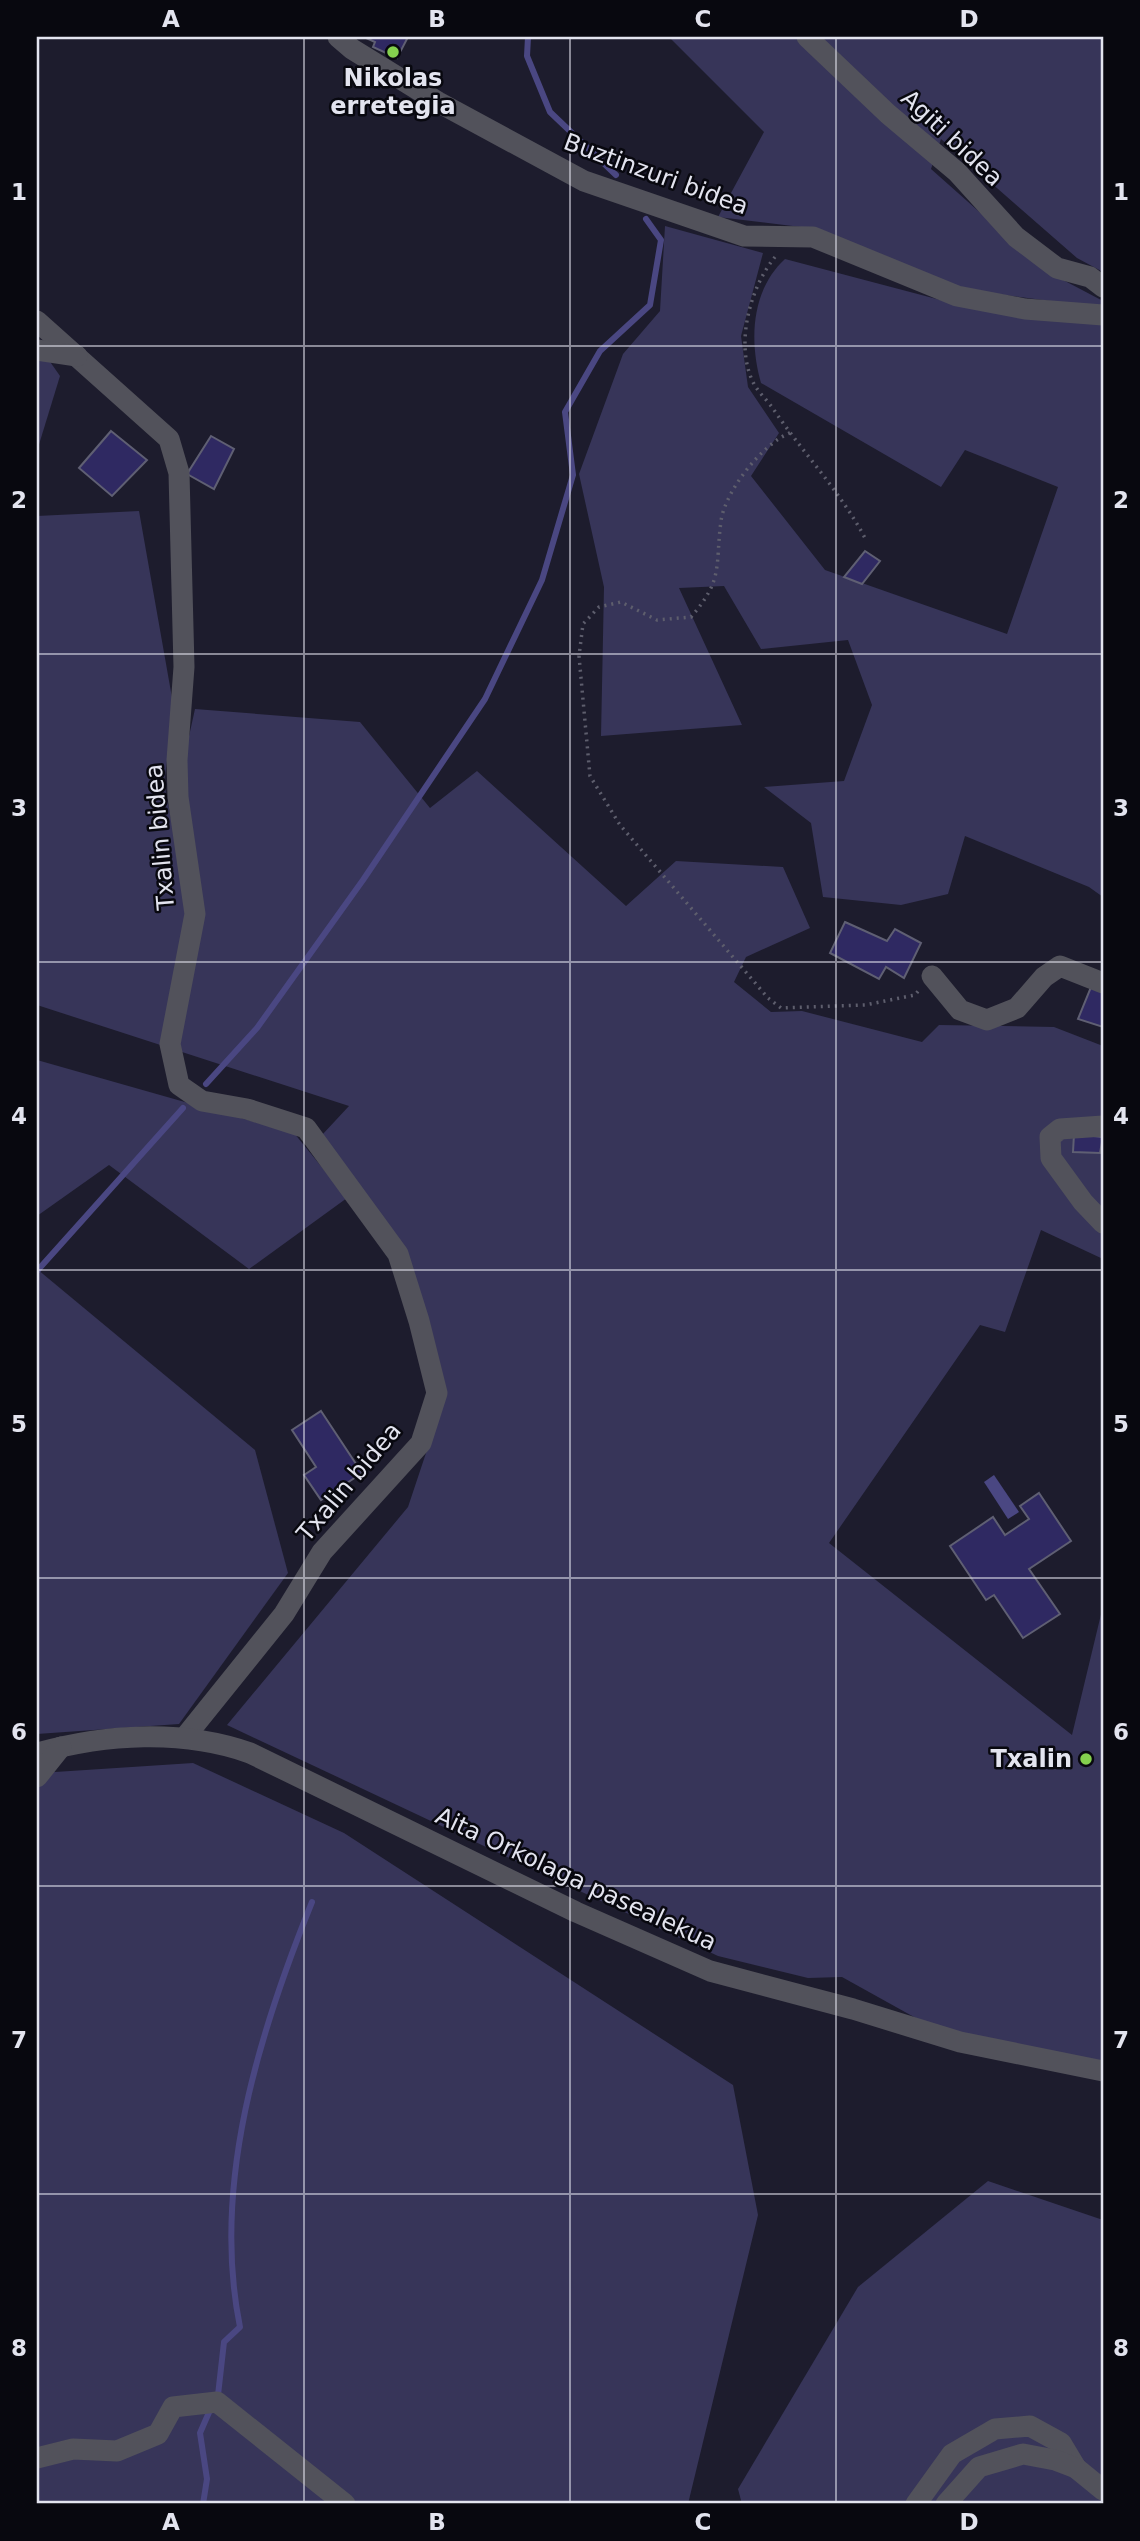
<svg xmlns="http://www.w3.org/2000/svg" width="1140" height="2541" font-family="'DejaVu Sans',sans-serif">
<rect width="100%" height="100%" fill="#1d1c2d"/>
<g fill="#373559">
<polygon points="669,37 1103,37 1103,272 1077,258 941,139 931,169 1046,271 1103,301 1103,308 959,289 817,229 718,217 764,132"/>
<path d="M665 226 763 253 741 336 748 387 779 433 751 476 825 570 1007 634 1058 487 965 450 941 487 761 383C749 341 751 290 785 259L948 302 1103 324V897L1089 887 965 836 948 894 901 905 823 897 811 823 764 787 844 781 872 705 848 640 761 649 724 586 679 588 742 725 601 736 604 587 579 474 623 354 660 311Z"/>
<polygon points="37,343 60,376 37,451"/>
<polygon points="139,511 174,709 164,783 184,885 184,759 195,709 360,722 430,808 477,771 626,906 676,861 783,867 810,928 746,957 734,982 771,1012 802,1011 922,1042 939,1025 1054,1027 1103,1046 1103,1259 1041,1230 1005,1332 980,1325 829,1543 1072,1735 1103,1606 1103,2064 932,2027 842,1977 808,1978 718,1956 227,1725 408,1507 427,1450 432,1332 322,1135 349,1106 37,1005 37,516"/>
<polygon points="37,1060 294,1133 347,1198 249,1269 109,1165 37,1216"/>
<polygon points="37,1269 255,1450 288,1573 179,1724 37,1734"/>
<polygon points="193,1763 344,1833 733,2085 758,2215 688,2504 37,2504 37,1769 55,1772"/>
<polygon points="988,2181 1103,2220 1103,2504 742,2504 738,2489 858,2287"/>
</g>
<polygon fill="#4a4782" points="994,1475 1019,1512 1008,1519 984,1482"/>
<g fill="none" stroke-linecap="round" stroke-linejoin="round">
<g stroke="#4a4782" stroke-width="6">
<polyline points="528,37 527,56 550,112 616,175"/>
<polyline points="206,1084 257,1028 363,880 485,699 542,580 573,475 565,412 600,351 650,305 661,240 646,219"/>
<polyline points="37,1271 183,1108"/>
<path d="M218 2395 224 2342 240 2327C211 2185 259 2033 312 1902"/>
<polyline points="203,2504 207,2479 200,2433 210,2410"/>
</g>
</g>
<g fill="#2f2962" stroke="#5f5f73" stroke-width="2">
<polygon points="364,37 408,37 397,58 373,47 375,42"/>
<polygon points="111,431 147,460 112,496 79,468"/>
<polygon points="211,436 234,449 214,489 187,474"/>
<polygon points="865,551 880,561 862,584 844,577"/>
<polygon points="845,922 887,941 895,929 921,943 904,978 886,967 879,979 830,953"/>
<polygon points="1091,987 1103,992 1103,1027 1078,1019"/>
<polygon points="1074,1134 1103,1137 1100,1153 1073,1152"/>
<polygon points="321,1411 362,1473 321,1500 304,1475 316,1467 292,1430"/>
<polygon points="1039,1493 1071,1541 1029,1569 1060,1614 1023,1638 994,1595 986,1600 950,1546 993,1517 1005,1535 1029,1519 1020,1506"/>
</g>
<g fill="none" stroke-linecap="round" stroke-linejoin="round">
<g stroke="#5e5e6d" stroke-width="3.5" stroke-dasharray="2 5" stroke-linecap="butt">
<path d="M775 257C750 287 734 346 754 384 759 393 768 401 774 410 803 453 840 491 865 538"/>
<path d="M790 433C763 443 725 491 721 521 715 566 724 579 691 617L657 620 621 602 599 607 583 624 579 656 590 776 620 825 768 998 781 1008 865 1005 915 995 919 990"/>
</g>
<g stroke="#52525b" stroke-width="21">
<polyline points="338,37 352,49 438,102 584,181 744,236 813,237 957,296 1025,309 1103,315"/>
<polyline points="807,37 888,114 957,172 1016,237 1057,268 1090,277 1103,287"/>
<polyline points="37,321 169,439 179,473 184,667 177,760 178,797 195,914 170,1044 179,1085 202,1101 247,1109 306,1128 398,1254 419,1321 437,1393 421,1443 322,1552 284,1614 185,1737"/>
<polyline points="37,350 77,356"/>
<polyline points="932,976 960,1010 987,1020 1017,1008 1044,977 1060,966 1103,983"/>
<polyline points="1103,1126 1060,1129 1050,1137 1051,1158 1083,1202 1103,1223"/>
<path d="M37 1753C106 1734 182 1729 250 1753L576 1912 710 1971 853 2009 960 2042 1103 2071"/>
<polyline points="37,1777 61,1747"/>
<polyline points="37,2458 73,2449 117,2451 158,2434 173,2407 217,2402 345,2504"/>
<polyline points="916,2504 952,2454 995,2429 1030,2426 1061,2443 1076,2468"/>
<polyline points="946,2504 979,2467 1023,2454 1055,2460 1076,2468 1103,2490"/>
</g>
</g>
<path fill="none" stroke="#e3e4ef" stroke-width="2" stroke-opacity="0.55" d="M304 37V2504M570 37V2504M836 37V2504M37 346H1103M37 654H1103M37 962H1103M37 1270H1103M37 1578H1103M37 1886H1103M37 2194H1103"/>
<g fill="#84d04e" stroke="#08080f" stroke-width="2.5">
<circle cx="393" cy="52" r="7"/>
<circle cx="1086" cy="1759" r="7"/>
</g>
<g text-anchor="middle" stroke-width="5" stroke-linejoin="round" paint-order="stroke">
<g font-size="24" font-weight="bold" fill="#e3e4ef" stroke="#08080f">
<text x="393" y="86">Nikolas<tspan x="393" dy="28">erretegia</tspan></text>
<text x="1072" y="1767" text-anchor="end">Txalin</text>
</g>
<g font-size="24" fill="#e3e4ef" stroke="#08080f">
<text transform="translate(952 138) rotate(43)" y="8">Agiti bidea</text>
<text transform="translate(656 174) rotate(20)" y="8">Buztinzuri bidea</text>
<text transform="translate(160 837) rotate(-95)" y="8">Txalin bidea</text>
<text transform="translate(349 1482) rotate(-50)" y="8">Txalin bidea</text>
<text transform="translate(576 1879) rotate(25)" y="8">Aita Orkolaga pasealekua</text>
</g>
</g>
<rect width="1140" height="2541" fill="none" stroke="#08080f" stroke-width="77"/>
<rect x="38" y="38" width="1064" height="2464" fill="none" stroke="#e3e4ef" stroke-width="2.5"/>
<g font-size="23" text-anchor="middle" font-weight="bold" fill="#e3e4ef">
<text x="171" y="27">A</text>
<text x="437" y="27">B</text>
<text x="703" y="27">C</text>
<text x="969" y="27">D</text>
<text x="19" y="200">1</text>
<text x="1121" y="200">1</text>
<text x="19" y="508">2</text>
<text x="1121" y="508">2</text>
<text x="19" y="816">3</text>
<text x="1121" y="816">3</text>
<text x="19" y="1124">4</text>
<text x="1121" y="1124">4</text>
<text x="19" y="1432">5</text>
<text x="1121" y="1432">5</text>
<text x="19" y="1740">6</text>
<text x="1121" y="1740">6</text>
<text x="19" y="2048">7</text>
<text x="1121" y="2048">7</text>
<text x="19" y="2356">8</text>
<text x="1121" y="2356">8</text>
<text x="171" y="2530">A</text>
<text x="437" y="2530">B</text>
<text x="703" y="2530">C</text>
<text x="969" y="2530">D</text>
</g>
</svg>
